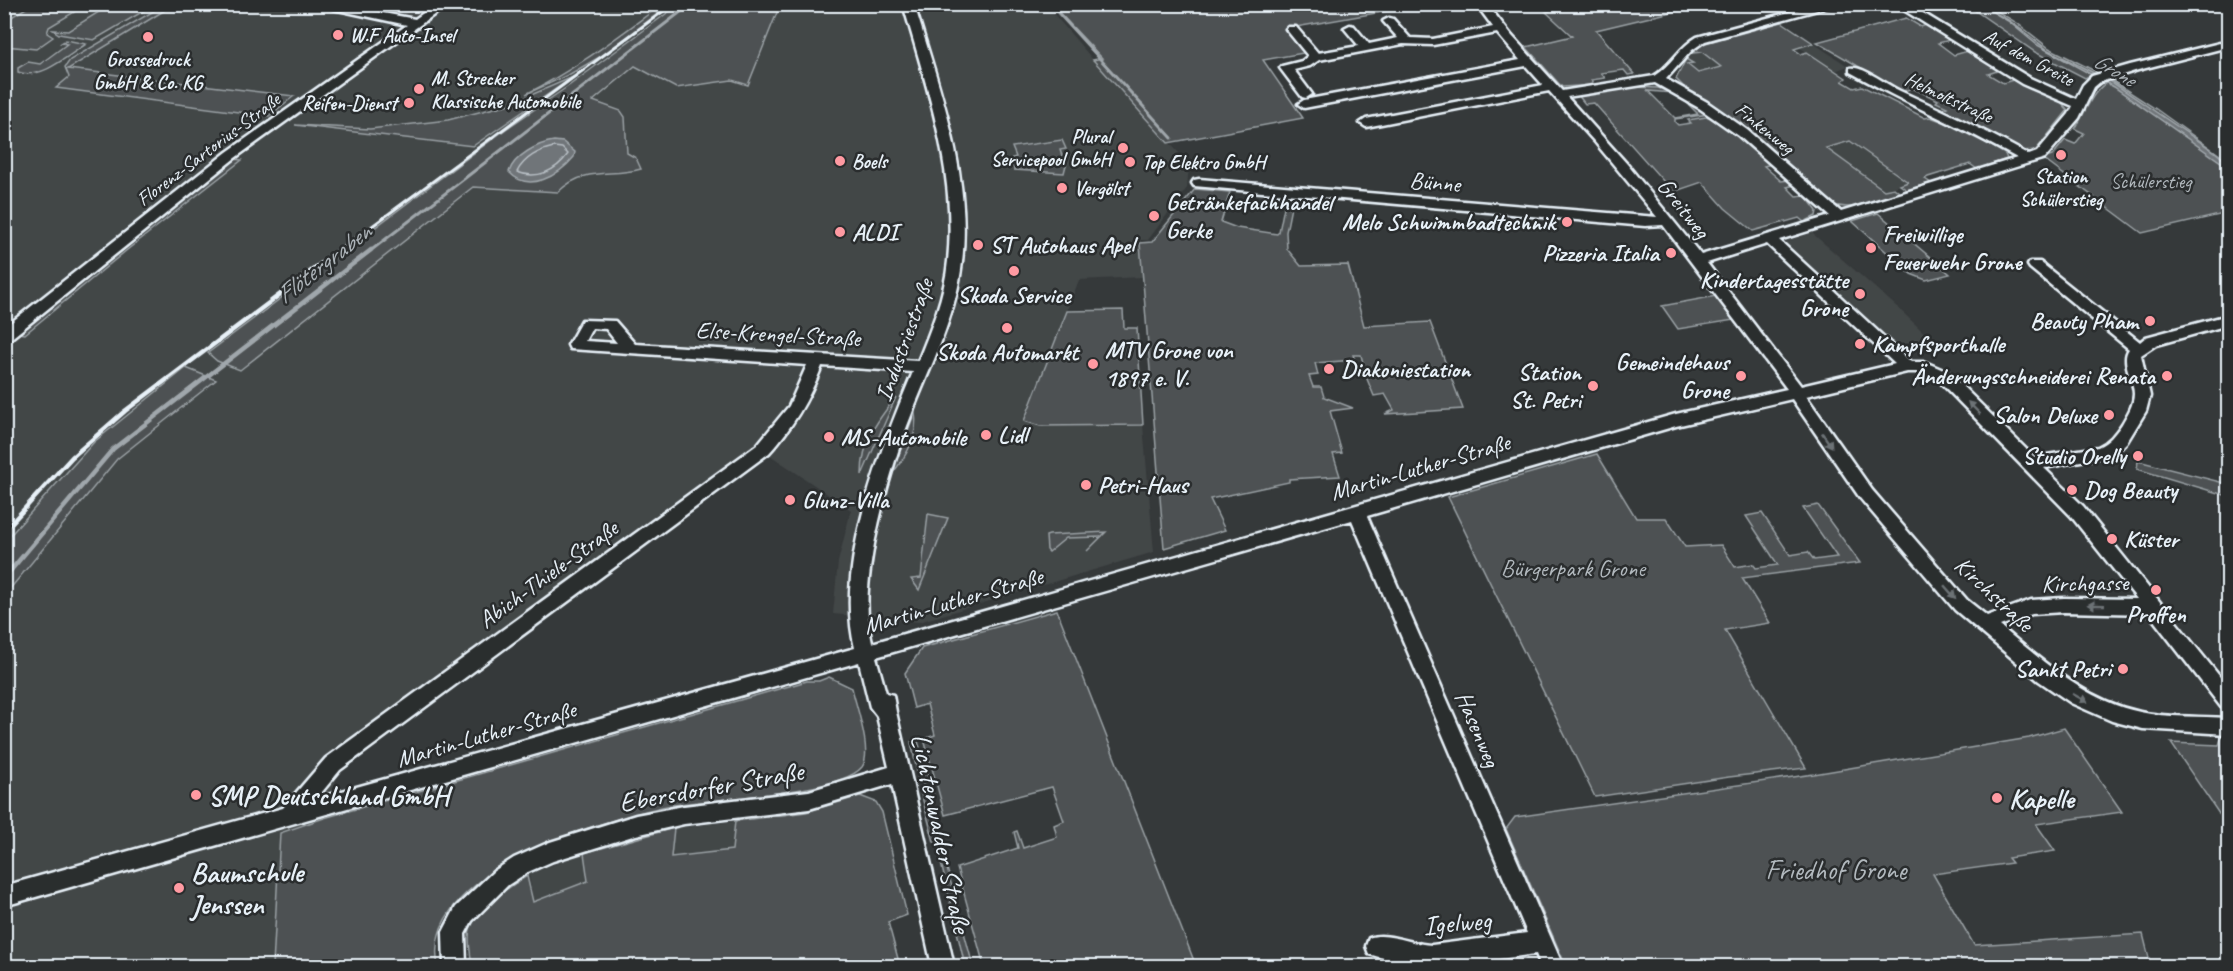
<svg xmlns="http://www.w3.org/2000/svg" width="2233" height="971" font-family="Caveat,sans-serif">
<rect width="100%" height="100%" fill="#35393a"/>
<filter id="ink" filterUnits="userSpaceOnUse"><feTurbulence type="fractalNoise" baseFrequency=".0167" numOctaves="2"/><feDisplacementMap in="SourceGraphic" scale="12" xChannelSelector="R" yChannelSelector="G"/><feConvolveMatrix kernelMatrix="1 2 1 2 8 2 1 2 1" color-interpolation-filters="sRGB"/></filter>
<g filter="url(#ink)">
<g fill="#424647">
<polygon points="5,5 1046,5 1095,62 1189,164 1187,188 1148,240 1140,240 1143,277 1079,280 1024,421 1040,426 1143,425 1154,552 919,622 833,614 838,562 851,510 770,455 341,767 336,776 335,785 310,825 280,833 273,966 5,966"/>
<polygon points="1813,43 1848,66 1835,71 1799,47"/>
<polygon points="1702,52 1721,67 1698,73 1687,64 1692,63 1686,59 1690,54"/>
<polygon points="1850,141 1909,183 1884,190 1825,148"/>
<polygon points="1812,233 1897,307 1936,344 1901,353 1787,249 1785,245 1787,241"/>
<polygon points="735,821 733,850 671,857 674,828"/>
<polygon points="584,853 589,881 533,902 529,874"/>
</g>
<g fill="#4d5152" stroke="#9aa1a5" stroke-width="1.5">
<polygon points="175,4 68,69 294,96 269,116 56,88 69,77 65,67 70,60 164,5"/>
<polygon points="31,5 32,4 86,5 49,27 47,33 53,37 36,49 5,46 5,21"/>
<polygon points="110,5 154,5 94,40 59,34 53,30 68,31"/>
<path d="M661 5H669L603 55 570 74 526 94C575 70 617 37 661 5Z"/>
<path d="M678 5H780L748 85 732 80 676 88 635 66 593 101 621 111 625 117 627 153 636 158 641 169C609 178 587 165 558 192L473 187 240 370 217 361 208 353 506 129 570 85Z"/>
<polygon points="1052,5 1422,5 1290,28 1309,52 1263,60 1303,118 1168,143 1095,62 1093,60 1102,58"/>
<polygon points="1542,5 1701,5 1596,30 1634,74 1628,75 1624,70 1601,73 1605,78 1591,80 1594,85 1562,87 1526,47 1572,36 1546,12 1550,11"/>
<polygon points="1967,5 1987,5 2017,23 2049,48 2097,72 2085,78 2035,52"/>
<polygon points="1906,18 1921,27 1926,25 1950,40 1938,43 1954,55 1968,51 2000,70 1988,74 2003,83 2013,80 2061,102 2068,110 2036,150 2021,151 1941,110 1947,107 1936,102 1938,100 1912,88 1902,92 1817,42"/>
<path d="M1782 22 1813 43 1794 49 1801 54 1807 52 1846 78 1842 81 1854 88 1862 86 1925 118 1930 117 1961 128 2005 154 2007 159 1977 169 1970 164 1928 177 1925 179 1931 183 1907 190 1900 185 1908 182 1850 141 1826 148 1884 190 1894 188 1900 193C1878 199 1853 213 1831 204L1749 130 1683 86 1676 79 1686 59 1693 63 1687 64 1698 73 1721 67 1702 52 1693 53 1702 44Z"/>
<path d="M66 40 86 44C69 55 40 81 18 72V68L28 62 40 64 67 44 61 43Z"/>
<polygon points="573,77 473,146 295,125 370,129 448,120 510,104"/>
<path d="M2111 80 2156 109 2228 161V213L2142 233 2043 159 2052 156 2065 140 2075 144 2084 133 2075 129C2086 112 2092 89 2111 80Z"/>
<polygon points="1636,87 1658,88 1674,93 1648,91 1675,118 1698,114 1681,97 1709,114 1675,119 1675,122 1678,125 1691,123 1688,120 1712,116 1772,164 1764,166 1781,181 1790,180 1795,185 1787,187 1796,196 1805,195 1817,211 1816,216 1804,222 1799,218 1753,231 1725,208 1702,182 1673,192 1594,103 1585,104 1578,95"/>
<polygon points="1062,140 1066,149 1060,150 1064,161 1067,161 1064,173 1014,170 1012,158 1016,157 1012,147"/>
<polygon points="234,159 242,160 127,250 25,334 19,333 19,331"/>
<polygon points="1195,189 1230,192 1221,222 1237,228 1277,234 1279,232 1286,197 1293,197 1286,232 1287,249 1301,266 1348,265 1364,326 1430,322 1463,409 1385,414 1394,410 1385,394 1374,396 1367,379 1361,355 1353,355 1355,360 1315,363 1318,375 1309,376 1313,387 1321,387 1324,397 1353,408 1330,411 1342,453 1333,454 1340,476 1289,479 1289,482 1210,499 1225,530 1164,548 1140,243 1152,242"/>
<polygon points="1878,213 1950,274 1926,280 1911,274 1852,221"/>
<polygon points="1716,296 1734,320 1678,329 1662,306"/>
<polygon points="1123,310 1124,328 1137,328 1143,425 1040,426 1024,421 1067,311"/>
<polygon points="186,368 216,380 117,459 5,595 5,541 94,442"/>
<path d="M896 397 862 475C862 441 876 422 896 397Z"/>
<path d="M915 412C919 436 906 457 891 475Z"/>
<polygon points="1597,454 1636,518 1666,518 1685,547 1721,545 1735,567 1753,564 1756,568 1778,565 1746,516 1762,513 1790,555 1808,552 1814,560 1837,557 1803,508 1818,505 1860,563 1742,578 1770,623 1725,630 1806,768 1729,777 1595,797 1448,497"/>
<polygon points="2138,461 2228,484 2228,496 2137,469"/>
<polygon points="928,514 948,518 919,590 911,579 921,578"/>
<polygon points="1106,532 1087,551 1101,537 1066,538 1049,552 1047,550 1046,536 1049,535"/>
<polygon points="1057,610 1196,966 984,966 957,868 1018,848 1014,832 1017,831 1023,848 1057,837 1054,825 1064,821 1052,787 945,815 924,739 935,735 927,704 914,708 905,673 922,648"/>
<path d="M829 677 852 688C856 706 873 752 862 767 840 794 705 799 667 806 645 810 623 818 601 824 556 838 516 852 479 882 451 904 431 930 438 966H273L280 833 324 818 807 681H819Z"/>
<polygon points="2064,728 2122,812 2036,824 2055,851 2008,858 2012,863 1933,874 1974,945 2143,934 2151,966 1566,966 1506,829 1515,817 1814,774 2029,738"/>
<polygon points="2222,736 2228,737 2228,827 2171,743 2219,745"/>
<polygon points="918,741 933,793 919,781 911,742"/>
<polygon points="921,793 931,800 941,842 934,842"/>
<path d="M860 796 876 802 882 812 907 915 888 922 900 966H472C471 954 467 942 470 929 474 910 510 886 527 876L533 902 588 881 584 853 674 828 671 857 732 850 735 821 806 812Z"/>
<polygon points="944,857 973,966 965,966 941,863"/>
</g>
<g fill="#707579" stroke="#a0a7ac" stroke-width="1.5">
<polygon points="1981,5 2008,20 2048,50 2110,81 2215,152 2228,163 2228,167 2114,87 2037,45 2008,21"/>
<path d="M554 141 563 142 575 152 574 157C559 175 529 194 509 172 514 156 538 143 554 141Z"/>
</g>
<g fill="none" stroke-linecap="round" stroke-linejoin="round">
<path stroke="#b8bfc5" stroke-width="1.5" d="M554 147 562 148 568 154C556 171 537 180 517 172 524 158 539 150 554 147Z"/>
<g stroke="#a0a7ac" stroke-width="3">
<polyline points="1050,4 1172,138"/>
<polyline points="369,252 691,4"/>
</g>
<polyline stroke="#a0a7ac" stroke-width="4.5" points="11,570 113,449 371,250"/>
<polyline stroke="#a0a7ac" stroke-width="5" points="4,578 12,568"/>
<defs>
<g id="minor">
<polygon points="310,4 335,4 415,19 436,4 449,4 235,158 9,340 4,341 4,328 227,152 407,25"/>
<path d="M903 4H914C939 87 972 175 962 262 956 316 931 364 912 413 895 455 883 499 874 544 868 579 864 608 872 643L1676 414 1787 389 1663 225 1645 226 1194 186 1192 183 1194 180 1199 179 1657 217 1594 141 1549 91 1366 127 1360 123 1366 119 1543 85 1526 66 1304 108 1298 104 1304 100 1520 60 1497 33 1433 45 1403 44 1319 60 1310 66 1294 70 1312 94 1306 98 1302 97 1280 68 1282 66 1302 61 1308 56 1286 29 1288 27H1296L1318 53 1359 46 1344 28 1350 25 1354 26 1369 44 1398 38 1383 21 1389 18 1393 19 1410 38 1433 39 1493 27 1476 4H1487L1512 36 1562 91 1654 76C1671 66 1679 47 1697 37L1819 4H1839L1705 41 1692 50 1666 79 1707 102 1747 130 1841 212 2017 158C1962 127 1905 103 1850 72V68C1862 65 1887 85 1900 91 1944 111 1987 131 2029 155L2037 152 2069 114 2073 106 2022 84 1894 4H1908L2030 78 2076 99 2083 85 2092 76 2130 65 2228 41V47L2138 70 2100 82 2094 87 2079 118 2045 158 1779 240 1911 362H1925L1948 372 2034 457 2098 447C2109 442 2115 434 2122 424 2127 415 2134 405 2134 394 2134 380 2120 361 2129 349L2030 268 2028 265 2030 262H2040L2140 342 2146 337 2228 315V325L2156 345 2141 355 2150 396 2146 411 2127 442 2118 451 2107 456 2044 468 2083 506 2228 687V709L2221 707 2149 614 2064 612 2032 614 2000 626C2043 661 2084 700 2140 712 2168 718 2200 716 2228 718V734L2143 729 2112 721 2071 703 2039 681 1955 610 1860 498 1792 399 1676 426 1367 516 1563 966H1541L1536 954C1480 961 1423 971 1369 954L1366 946 1369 938C1387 931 1413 945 1432 945L1527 933 1352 520 876 657 886 693 893 695 896 712 954 966H932L892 784 809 809 684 824 636 835 553 861 528 872 508 885 472 921 465 934 466 966H444L443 932 456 907 494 871 514 858 550 842 636 815 684 806 809 791 889 767 877 716 870 707 859 662 4 906V886L283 808 326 758 757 445 789 406 807 365 570 349 568 345 582 320 615 321 635 344 918 361C931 329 945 295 948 261 957 173 927 88 903 4ZM1655 83 1699 108 1739 136 1830 216 1701 255 1627 164 1567 97ZM1767 244 1895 364 1801 386 1707 263ZM592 328 606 329 617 343 585 341ZM822 366 913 372C881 448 834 566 855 648L317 798 340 770 769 453C793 427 809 399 822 366ZM1907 372H1923L1938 380 2071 516 2137 599 2064 598 2031 600 1987 616 1967 600 1872 490 1806 396Z"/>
</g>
</defs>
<use href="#minor" stroke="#e8f1f8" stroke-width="5"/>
<use href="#minor" fill="#2a2d2e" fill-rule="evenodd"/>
<polyline stroke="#e8f1f8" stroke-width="3" points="337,252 673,4"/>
<polyline stroke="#e8f1f8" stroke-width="4.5" points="4,531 72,457 125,411 339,250"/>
</g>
<defs><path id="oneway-solid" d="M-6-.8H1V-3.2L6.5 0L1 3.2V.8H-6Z" transform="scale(1.5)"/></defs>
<g fill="#6c7275">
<use href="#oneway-solid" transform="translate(1974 408) rotate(-135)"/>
<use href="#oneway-solid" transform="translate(1827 440) rotate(55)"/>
<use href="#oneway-solid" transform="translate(1950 592) rotate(49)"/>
<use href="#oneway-solid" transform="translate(2096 605) rotate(-179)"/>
<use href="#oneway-solid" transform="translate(2080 698) rotate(29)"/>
</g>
</g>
<g fill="#ff9aa2" stroke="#2a2d2e" stroke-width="2">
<circle cx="338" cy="35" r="6"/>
<circle cx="148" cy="37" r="6"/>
<circle cx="419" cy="89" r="6"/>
<circle cx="409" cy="103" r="6"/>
<circle cx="1123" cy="148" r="6"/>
<circle cx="2061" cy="155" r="6"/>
<circle cx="840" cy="161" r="6"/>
<circle cx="1130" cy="162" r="6"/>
<circle cx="1062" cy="188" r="6"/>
<circle cx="1154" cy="216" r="6"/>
<circle cx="1567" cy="222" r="6"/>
<circle cx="840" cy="232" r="6"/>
<circle cx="978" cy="245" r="6"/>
<circle cx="1871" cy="248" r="6"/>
<circle cx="1671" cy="253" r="6"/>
<circle cx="1014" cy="271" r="6"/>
<circle cx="1860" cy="294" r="6"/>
<circle cx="2150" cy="321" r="6"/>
<circle cx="1007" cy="328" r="6"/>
<circle cx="1860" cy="344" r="6"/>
<circle cx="1093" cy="364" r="6"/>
<circle cx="1329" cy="369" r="6"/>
<circle cx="1741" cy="376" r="6"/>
<circle cx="2167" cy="376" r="6"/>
<circle cx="1593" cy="386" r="6"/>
<circle cx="2109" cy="415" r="6"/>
<circle cx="986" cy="435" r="6"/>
<circle cx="829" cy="437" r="6"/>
<circle cx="2138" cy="456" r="6"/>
<circle cx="1086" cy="485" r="6"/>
<circle cx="2072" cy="490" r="6"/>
<circle cx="790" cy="500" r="6"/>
<circle cx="2112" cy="539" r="6"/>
<circle cx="2156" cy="590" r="6"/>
<circle cx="2123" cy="669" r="6"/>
<circle cx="196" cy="795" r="6"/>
<circle cx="1997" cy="798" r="6"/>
<circle cx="179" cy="888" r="6"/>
</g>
<g text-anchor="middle" stroke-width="5" stroke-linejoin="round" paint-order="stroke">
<g font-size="20" font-weight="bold" fill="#e8f1f8" stroke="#2a2d2e" text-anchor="start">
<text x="350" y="42">W.F Auto-Insel</text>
<text x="148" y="66" text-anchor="middle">Grossedruck<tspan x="148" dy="23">GmbH &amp; Co. KG</tspan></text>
<text x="431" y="85">M. Strecker<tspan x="431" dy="23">Klassische Automobile</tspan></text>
<text x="397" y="110" text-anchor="end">Reifen-Dienst</text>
<text x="1111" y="143" text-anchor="end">Plural<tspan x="1111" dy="23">Servicepool GmbH</tspan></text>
<text x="852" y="168">Boels</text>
<text x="1142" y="169">Top Elektro GmbH</text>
<text x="2061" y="183" text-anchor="middle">Station<tspan x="2061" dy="23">Schülerstieg</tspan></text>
<text x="1074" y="195">Vergölst</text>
</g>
<g font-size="20" fill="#e8f1f8" stroke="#2a2d2e">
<text transform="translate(2029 57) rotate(28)" y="7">Auf dem Greite</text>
<text transform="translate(1949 97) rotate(25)" y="7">Helmoltstraße</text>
<text transform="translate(1765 128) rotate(39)" y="7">Finkenweg</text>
<text transform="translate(208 149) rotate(-37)" y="7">Florenz-Sartorius-Straße</text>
</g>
<g font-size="20" fill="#b2b9be" stroke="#2a2d2e">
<text x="2151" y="188">Schülerstieg</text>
</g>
<g font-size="22" font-style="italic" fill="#acb3b8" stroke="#2a2d2e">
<text transform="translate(2115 69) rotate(31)" y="8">Grone</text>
</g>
<g font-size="24" fill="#e8f1f8" stroke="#2a2d2e">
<text transform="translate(1435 182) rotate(5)" y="8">Bünne</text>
<text transform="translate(1684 208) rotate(52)" y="8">Greitweg</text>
<text transform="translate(778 334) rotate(3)" y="8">Else-Krengel-Straße</text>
<text transform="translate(904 340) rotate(-70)" y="8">Industriestraße</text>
<text transform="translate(1420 467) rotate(-16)" y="8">Martin-Luther-Straße</text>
<text transform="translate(548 574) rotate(-36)" y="8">Abich-Thiele-Straße</text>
<text transform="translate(2085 583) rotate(-1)" y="8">Kirchgasse</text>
<text transform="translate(1994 594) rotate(43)" y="8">Kirchstraße</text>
<text transform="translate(953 601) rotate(-16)" y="8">Martin-Luther-Straße</text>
<text transform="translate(1478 729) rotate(67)" y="8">Hasenweg</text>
<text transform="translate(486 734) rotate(-16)" y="8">Martin-Luther-Straße</text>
</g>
<g font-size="24" font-weight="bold" fill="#e8f1f8" stroke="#2a2d2e" text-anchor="start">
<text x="1166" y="210">Getränkefachhandel<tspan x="1166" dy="28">Gerke</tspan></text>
<text x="1555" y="230" text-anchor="end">Melo Schwimmbadtechnik</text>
<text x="852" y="240">ALDI</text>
<text x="1883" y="242">Freiwillige<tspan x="1883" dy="28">Feuerwehr Grone</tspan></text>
<text x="990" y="253">ST Autohaus Apel</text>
<text x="1659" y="261" text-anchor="end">Pizzeria Italia</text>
<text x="1848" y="288" text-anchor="end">Kindertagesstätte<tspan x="1848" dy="28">Grone</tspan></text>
<text x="1014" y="303" text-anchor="middle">Skoda Service</text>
<text x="2138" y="329" text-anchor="end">Beauty Pham</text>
<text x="1872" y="352">Kampfsporthalle</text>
<text x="1105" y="358">MTV Grone von<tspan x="1105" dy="28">1897 e. V.</tspan></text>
<text x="1007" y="360" text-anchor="middle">Skoda Automarkt</text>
<text x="1729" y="370" text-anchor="end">Gemeindehaus<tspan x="1729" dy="28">Grone</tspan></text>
<text x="1341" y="377">Diakoniestation</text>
<text x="1581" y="380" text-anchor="end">Station<tspan x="1581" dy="28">St. Petri</tspan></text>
<text x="2155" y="384" text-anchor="end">Änderungsschneiderei Renata</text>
<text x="2097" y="423" text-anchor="end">Salon Deluxe</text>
<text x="998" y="443">Lidl</text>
<text x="841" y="445">MS-Automobile</text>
<text x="2126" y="464" text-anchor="end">Studio Orelly</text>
<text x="1098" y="493">Petri-Haus</text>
<text x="2084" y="498">Dog Beauty</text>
<text x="802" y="508">Glunz-Villa</text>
<text x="2124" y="547">Küster</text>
<text x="2156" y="622" text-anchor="middle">Proffen</text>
<text x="2111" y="677" text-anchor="end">Sankt Petri</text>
</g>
<g font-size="24" fill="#b2b9be" stroke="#2a2d2e">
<text x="1573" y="576">Bürgerpark Grone</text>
</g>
<g font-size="26" font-style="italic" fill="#acb3b8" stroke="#2a2d2e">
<text transform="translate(323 263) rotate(-38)" y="9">Flötergraben</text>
</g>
<g font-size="28" fill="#e8f1f8" stroke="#2a2d2e">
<text transform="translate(711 786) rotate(-10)" y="10">Ebersdorfer Straße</text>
<text transform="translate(942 833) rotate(78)" y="10">Lichtenwalder Straße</text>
<text transform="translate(1457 922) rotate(-5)" y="10">Igelweg</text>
</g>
<g font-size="28" font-weight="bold" fill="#e8f1f8" stroke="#2a2d2e" text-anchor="start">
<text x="208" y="805">SMP Deutschland GmbH</text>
<text x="2009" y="808">Kapelle</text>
<text x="191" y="882">Baumschule<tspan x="191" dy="32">Jenssen</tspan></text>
</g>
<g font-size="28" fill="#b2b9be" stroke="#2a2d2e">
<text x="1836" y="879">Friedhof Grone</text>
</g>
</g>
<rect width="2233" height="971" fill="none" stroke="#2a2d2e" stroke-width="24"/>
<rect x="12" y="12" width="2209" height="947" fill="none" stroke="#e8f1f8" stroke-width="2" filter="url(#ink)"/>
</svg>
